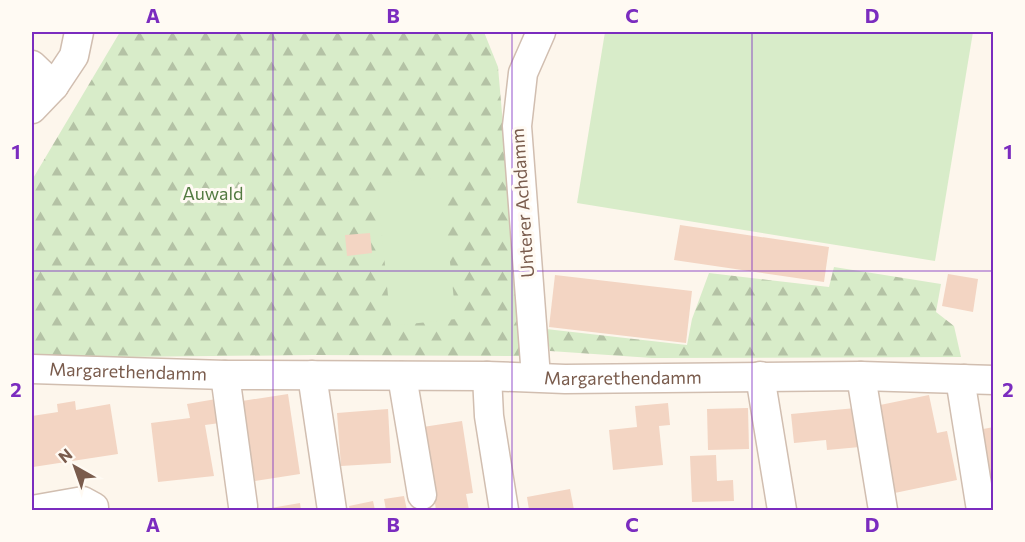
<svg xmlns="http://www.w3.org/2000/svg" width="1025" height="542" font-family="Commissioner,sans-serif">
<defs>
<pattern id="forest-firs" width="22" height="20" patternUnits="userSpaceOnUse" patternTransform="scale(1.5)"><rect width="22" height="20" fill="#d8ecc9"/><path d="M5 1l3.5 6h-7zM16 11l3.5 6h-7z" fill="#b4c2a5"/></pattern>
</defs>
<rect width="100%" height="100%" fill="#fdf6ec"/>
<g fill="url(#forest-firs)">
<polygon points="120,32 484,32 498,67 523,356 313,355 32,358 32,180"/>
<polygon points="834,267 941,284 936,312 954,326 961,357 652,358 550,351 546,329 687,345 692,319 709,273 829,287"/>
</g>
<g fill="#d8ecc9">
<polygon points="605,32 973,32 935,261 577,203"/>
<polygon points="441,177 456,319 391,326 377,184"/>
</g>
<g fill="#f3d5c3">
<polygon points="680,225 829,247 824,282 674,260"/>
<polygon points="370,233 372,253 347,256 345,235"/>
<polygon points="948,274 978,279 973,312 942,306"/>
<polygon points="555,275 692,291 686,343 549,327"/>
<polygon points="288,394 300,474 255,481 242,401"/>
<polygon points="929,395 937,433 947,431 957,480 885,495 875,449 888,446 880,405"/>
<polygon points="216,399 220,423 205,425 214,476 158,482 151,423 190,418 187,404"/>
<polygon points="75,401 76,410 110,404 118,454 33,467 32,416 58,412 57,404"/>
<polygon points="668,403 670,425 659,426 663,465 613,470 609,430 637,427 635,406"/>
<polygon points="748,408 749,449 708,450 707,409"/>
<polygon points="856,408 860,447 827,450 826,440 794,443 791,414"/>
<polygon points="388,409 391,463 341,466 337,413"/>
<polygon points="462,421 473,493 466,494 469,510 436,510 423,427"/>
<polygon points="994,427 994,486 981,488 972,431"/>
<polygon points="716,455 717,481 733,480 734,501 692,502 690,456"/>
<polygon points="570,489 574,510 529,510 527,497"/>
<polygon points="404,496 407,510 386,510 384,499"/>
<polygon points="373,501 375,510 350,510 349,506"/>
<polygon points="300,503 301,510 265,510 265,509"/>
</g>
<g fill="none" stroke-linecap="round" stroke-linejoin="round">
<defs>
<g id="minor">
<polyline points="32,65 54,86"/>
<polyline points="32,109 54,86 74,56 79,32"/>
<path id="s1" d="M32 369 225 375 487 376 565 379 861 376 994 380"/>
<polyline points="225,375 243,506"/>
<polyline points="312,375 332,510"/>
<polyline points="402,376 422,495"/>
<polyline points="487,376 489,416 504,510"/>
<polyline points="760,376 782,510"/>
<polyline points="861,376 883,510"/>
<polyline points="536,377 517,126 523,73 541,32"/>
<polyline points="964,379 962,391 981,510"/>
<polyline points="32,510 83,501 94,507 94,510"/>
</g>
</defs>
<use href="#minor" stroke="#d1beb0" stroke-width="31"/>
<use href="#minor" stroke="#fff" stroke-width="28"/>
</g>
<path fill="none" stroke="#7b2cbf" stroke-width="1.5" stroke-opacity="0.55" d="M273 32V510M512 32V510M752 32V510M32 271H994"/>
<g text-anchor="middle" stroke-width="6" stroke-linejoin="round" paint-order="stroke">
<g font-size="18" fill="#537a41" stroke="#fffaf3">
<text x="213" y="200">Auwald</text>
</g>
<g font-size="18" fill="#7a5c4d" stroke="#fffaf3">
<text transform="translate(523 203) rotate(-94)" y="6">Unterer Achdamm</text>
<text dy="6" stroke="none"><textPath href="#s1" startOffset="96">Margarethendamm</textPath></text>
<text dy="6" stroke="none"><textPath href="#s1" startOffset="591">Margarethendamm</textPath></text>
</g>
</g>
<rect width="1025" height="542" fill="none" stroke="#fffaf3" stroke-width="66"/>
<g transform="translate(75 467) rotate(320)" stroke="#fffaf3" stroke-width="4.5" paint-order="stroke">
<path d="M0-4.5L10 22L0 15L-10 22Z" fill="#7a5c4d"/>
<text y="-9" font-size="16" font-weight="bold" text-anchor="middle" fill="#7a5c4d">N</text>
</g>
<rect x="33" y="33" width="959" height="476" fill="none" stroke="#7b2cbf" stroke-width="2"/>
<g font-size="20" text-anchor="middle" font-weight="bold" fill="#7b2cbf">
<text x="153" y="23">A</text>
<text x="393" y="23">B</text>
<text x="632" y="23">C</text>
<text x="872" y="23">D</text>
<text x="16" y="159">1</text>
<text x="1008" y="159">1</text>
<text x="16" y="397">2</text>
<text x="1008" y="397">2</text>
<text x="153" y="532">A</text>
<text x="393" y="532">B</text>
<text x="632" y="532">C</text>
<text x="872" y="532">D</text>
</g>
</svg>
